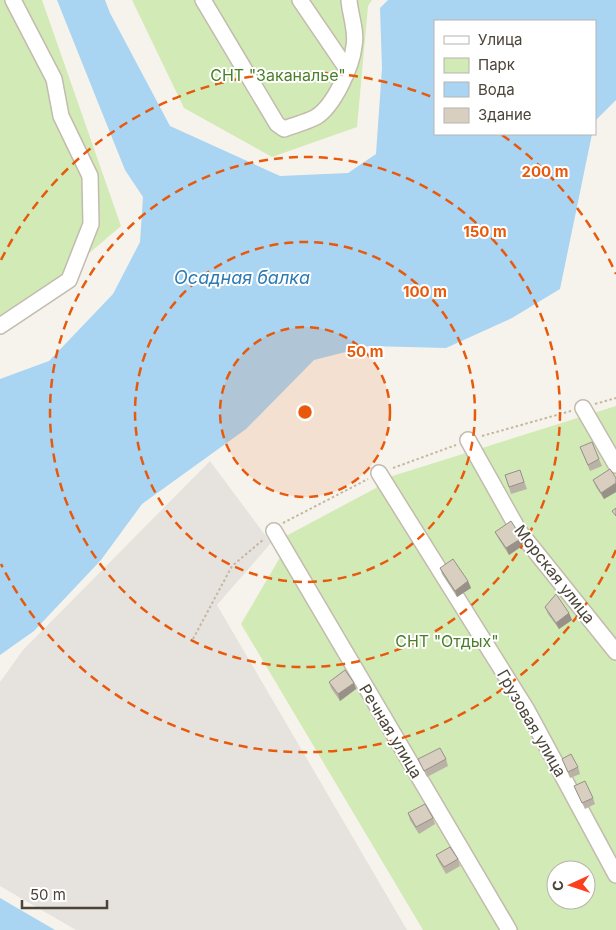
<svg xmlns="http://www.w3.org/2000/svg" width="616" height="930" font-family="Inter,sans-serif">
<rect width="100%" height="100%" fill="#f6f3ec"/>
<polygon fill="#e6e2dd" points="210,461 271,543 217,605 407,930 76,930 0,886 0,682 23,650"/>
<g fill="#d2eab5" fill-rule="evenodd">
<polygon points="0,0 42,0 121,226 0,329"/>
<polygon points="132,0 372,0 368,6 357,127 272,157 184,108"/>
<path d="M616 406V930H423L241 624 282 554 286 536 376 488 386 478ZM556 870H586V900H556Z"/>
</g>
<g fill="#a9d4f2">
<polygon points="57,0 105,0 110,13 170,126 280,176 348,173 376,154 382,68 380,8 388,0 616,0 616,100 595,121 595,21 435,21 435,134 592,134 560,289 512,318 446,348 369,346 314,360 246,429 142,504 101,560 34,631 0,655 0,379 49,361 113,294 140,242 143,197 125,170"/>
<polygon points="0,898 55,930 0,930"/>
</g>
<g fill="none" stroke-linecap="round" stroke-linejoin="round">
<defs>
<g id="minor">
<path d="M203 0 277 124 284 129C294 125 307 122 316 117 334 106 352 66 354 46 357 32 350 14 349 0"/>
<polyline points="300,0 347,69"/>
<polyline points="0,326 69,280 91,224 90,176 61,116 54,79 13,0"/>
<polyline points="583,408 616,465"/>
<polyline points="468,440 519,531 616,652"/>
<polyline points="379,473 527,710 616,875"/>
<polyline points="274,531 509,930"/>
</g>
</defs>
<use href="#minor" stroke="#c2bbae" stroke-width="18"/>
<g stroke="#c4b79f" stroke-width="2" stroke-dasharray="2.5 2.5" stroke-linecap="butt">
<polyline points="595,404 616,398"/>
<polyline points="482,436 571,411"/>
<polyline points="393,468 456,445"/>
<polyline points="283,523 368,479"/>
<polyline points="193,639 232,566 264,539"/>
</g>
<use href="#minor" stroke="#fff" stroke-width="15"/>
</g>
<g fill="#bab2a6">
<polygon points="580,447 599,459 602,466 590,471"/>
<polygon points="520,470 527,489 511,494 505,475"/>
<polygon points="616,478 616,492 604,499 596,487 593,480"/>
<polygon points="495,532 522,538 525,544 509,555 498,538"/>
<polygon points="440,568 468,581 471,588 457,597 442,574"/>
<polygon points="545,607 569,613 572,620 559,629 548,614"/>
<polygon points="329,682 354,683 356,689 340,701 331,688"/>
<polygon points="418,759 446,759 448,766 427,777"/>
<polygon points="562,759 578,767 580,774 570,778"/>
<polygon points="574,786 593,798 595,804 585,809"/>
<polygon points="408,813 433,818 435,824 419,834 410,820"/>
<polygon points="436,855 458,859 460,866 446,874 439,862"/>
</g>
<g fill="#979187">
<polygon points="616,483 616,492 604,499 601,493"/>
<polygon points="522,538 525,544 509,555 506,548"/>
<polygon points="468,581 471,588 457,597 455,591"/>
<polygon points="569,613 572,620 559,629 556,623"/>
<polygon points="354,683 356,689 340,701 338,694"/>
</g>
<g fill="#d8cfc1" stroke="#979187">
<polygon points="592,442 599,459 588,465 580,447"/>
<polygon points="610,469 616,478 616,483 601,493 593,480"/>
<polygon points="520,470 524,482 509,487 505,475"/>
<polygon points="616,508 616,516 612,511"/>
<polygon points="511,521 522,538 506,548 495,532"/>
<polygon points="453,559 468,581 455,591 440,568"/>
<polygon points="556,594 569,613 556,623 545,607"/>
<polygon points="345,670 354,683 338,694 329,682"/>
<polygon points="440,748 446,759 424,771 418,759"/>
<polygon points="571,754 578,767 568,772 562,759"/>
<polygon points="585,781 593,798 582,803 574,786"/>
<polygon points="425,804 433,818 416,827 408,813"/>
<polygon points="450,847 458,859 444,867 436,855"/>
</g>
<circle cx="305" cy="412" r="85" fill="#e8590c" fill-opacity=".12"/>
<g fill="none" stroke="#e8590c" stroke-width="2.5" stroke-dasharray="9 6">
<circle cx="305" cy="412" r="85"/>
<circle cx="305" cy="412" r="170"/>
<circle cx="305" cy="412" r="255"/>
<path d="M616 550A340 340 0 0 1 1 564M1 260A340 340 0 0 1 432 97M502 135A340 340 0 0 1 616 274"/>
</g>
<g text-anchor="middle" stroke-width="4" stroke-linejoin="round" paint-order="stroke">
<g font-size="16" fill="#4a7f2a" stroke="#fff">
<text x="278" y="81">СНТ "Заканалье"</text>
<text x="447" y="647">СНТ "Отдых"</text>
</g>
<g font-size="16" fill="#4b4439" stroke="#fff">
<text transform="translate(555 574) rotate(52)" y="6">Морская улица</text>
<text transform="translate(532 723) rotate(60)" y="6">Грузовая улица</text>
<text transform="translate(391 731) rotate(59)" y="6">Речная улица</text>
</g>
<g font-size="18" font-style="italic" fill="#2e7ab2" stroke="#fff">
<text x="242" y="284">Осадная балка</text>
</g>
</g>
<circle cx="305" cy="412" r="8" fill="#e8590c" stroke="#fff" stroke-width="2.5"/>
<g font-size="15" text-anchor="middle" font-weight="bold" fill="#e8590c" stroke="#fff" stroke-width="4" stroke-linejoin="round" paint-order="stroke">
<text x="545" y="177">200 m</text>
<text x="485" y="237">150 m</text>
<text x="425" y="297">100 m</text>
<text x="365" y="357">50 m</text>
</g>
<rect x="434" y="20" width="162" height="115" fill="#ffffff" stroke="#b7b4b0"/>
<rect x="444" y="36" width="25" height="8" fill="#ffffff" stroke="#b7b4b0"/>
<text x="478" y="45" font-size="15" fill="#4b4439">Улица</text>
<rect x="444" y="58" width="25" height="15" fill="#d2eab5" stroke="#b7b4b0"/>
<text x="478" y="70" font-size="15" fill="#4b4439">Парк</text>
<rect x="444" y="82" width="25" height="15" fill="#a9d4f2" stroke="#b7b4b0"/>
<text x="478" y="95" font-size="15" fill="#4b4439">Вода</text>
<rect x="444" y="108" width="25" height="15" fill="#d8cfc1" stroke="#b7b4b0"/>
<text x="478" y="120" font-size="15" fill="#4b4439">Здание</text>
<g transform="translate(571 885) rotate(267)"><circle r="24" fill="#ffffff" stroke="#b7b4b0"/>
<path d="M0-4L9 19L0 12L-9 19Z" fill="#fc3f1d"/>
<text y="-8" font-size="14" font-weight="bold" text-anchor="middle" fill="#4b4439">С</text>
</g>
<path d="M22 900v8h85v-8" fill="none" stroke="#4b4439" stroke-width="2.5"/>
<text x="30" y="900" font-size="15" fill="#4b4439" stroke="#ffffff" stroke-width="4" paint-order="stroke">50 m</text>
</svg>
